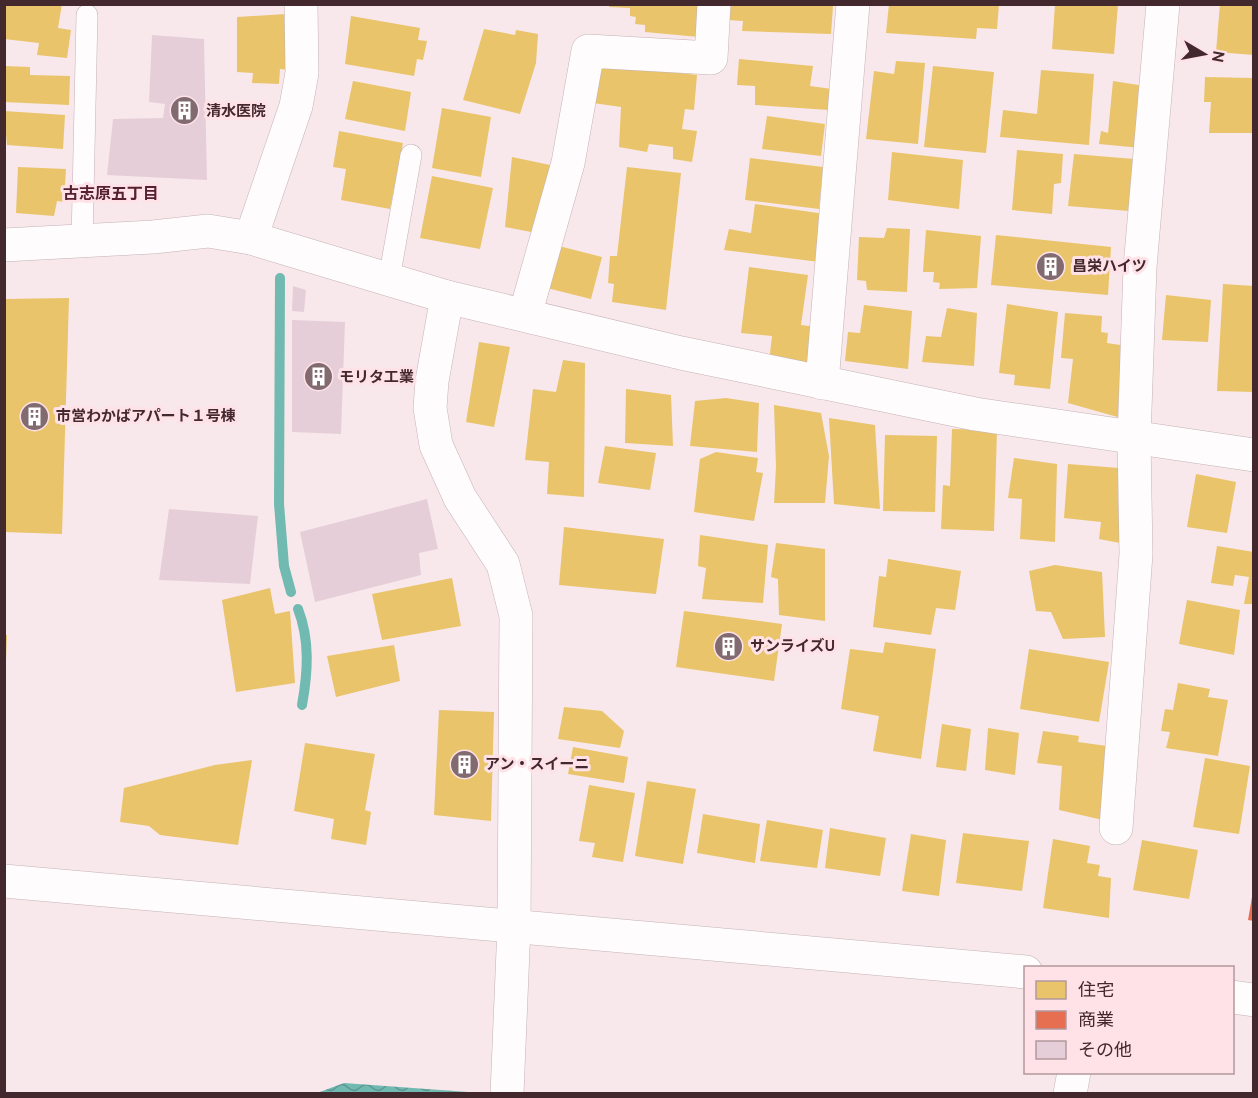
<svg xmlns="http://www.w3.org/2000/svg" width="1258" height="1098" font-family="Overpass,'Noto Sans JP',sans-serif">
<defs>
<pattern id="water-waves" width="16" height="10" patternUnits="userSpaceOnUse" patternTransform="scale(1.5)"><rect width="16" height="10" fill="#70bab2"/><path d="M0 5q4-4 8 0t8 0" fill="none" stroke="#5e9791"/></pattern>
</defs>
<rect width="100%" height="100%" fill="#f8e8eb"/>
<polygon fill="url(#water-waves)" points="344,1083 482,1093 317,1093"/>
<g fill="#e9c46a">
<polygon points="4,4 62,4 58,28 71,30 67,58 37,55 39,43 4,39"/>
<polygon points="609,4 701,4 699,37 645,32 645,25 635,24 636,17 630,16 630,8 609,7"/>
<polygon points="730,4 833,6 831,34 742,31 743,21 728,20"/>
<polygon points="889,4 999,4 997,29 977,28 976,39 886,33"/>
<polygon points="1055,4 1118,4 1114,54 1052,49"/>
<polygon points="1220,4 1254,4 1254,55 1216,52"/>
<polygon points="286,14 289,70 280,69 279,84 252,83 253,73 237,72 237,17"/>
<polygon points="351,16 420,28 418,40 427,41 423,60 417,59 414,76 345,64"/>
<polygon points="484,29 515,35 516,30 538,34 536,63 520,114 463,100"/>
<polygon points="739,59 813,66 810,86 832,89 829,110 755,105 755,86 737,85"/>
<polygon points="896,61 925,63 918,144 866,139 874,71 894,74"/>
<polygon points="599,63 697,75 694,110 685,109 682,129 697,131 692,162 673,159 673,147 649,144 647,152 619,147 621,107 593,103"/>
<polygon points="4,66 30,67 30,75 70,76 69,105 4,102"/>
<polygon points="933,66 994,72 986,153 924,147"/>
<polygon points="1041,70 1094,74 1089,145 1000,137 1003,110 1037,114"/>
<polygon points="1205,77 1253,78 1252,133 1209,133 1211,102 1204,102"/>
<polygon points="353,81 411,92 405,131 345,119"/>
<polygon points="1113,81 1145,86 1141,148 1099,144 1101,131 1108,133"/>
<polygon points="442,108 491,117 481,177 432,168"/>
<polygon points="4,111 65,115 63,149 7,145"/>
<polygon points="767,116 825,124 821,156 762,149"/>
<polygon points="339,131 403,143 390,209 341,200 346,169 333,167"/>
<polygon points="1017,150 1063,154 1061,183 1054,184 1052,214 1012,210"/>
<polygon points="892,152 963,160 959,209 888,200"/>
<polygon points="1074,154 1134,159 1129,211 1068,206"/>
<polygon points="512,157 550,165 536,233 505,227"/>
<polygon points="750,158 823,167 819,209 745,200"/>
<polygon points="18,167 66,169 64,202 57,201 54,216 16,213"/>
<polygon points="627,167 681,173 666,310 612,302 614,284 608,283 610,256 617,256"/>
<polygon points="432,176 493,188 480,249 420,238"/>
<polygon points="755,204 825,214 819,262 724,250 729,229 751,233"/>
<polygon points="887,228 910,229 907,292 867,290 866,281 857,280 859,237 884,238"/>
<polygon points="926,230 981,236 977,288 939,289 940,283 933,282 934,272 923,272"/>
<polygon points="996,235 1111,247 1108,295 991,285"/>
<polygon points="551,244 602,257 591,299 539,286"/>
<polygon points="749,267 808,275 801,325 816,327 811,368 769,362 772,336 741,333"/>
<polygon points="1223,284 1254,286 1254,392 1217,391"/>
<polygon points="1166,295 1211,300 1208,342 1162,340"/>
<polygon points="69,298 62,534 4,532 4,299"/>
<polygon points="1007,304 1058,312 1050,389 1014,385 1015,375 999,373"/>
<polygon points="864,305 912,311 908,369 845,361 848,332 860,333"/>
<polygon points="947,308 977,313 974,366 922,362 926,336 941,337"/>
<polygon points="1065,313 1102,316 1101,332 1108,333 1107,343 1127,346 1121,418 1068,403 1073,359 1061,358"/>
<polygon points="479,342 510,347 494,427 466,422"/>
<polygon points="563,360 585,363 584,497 547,494 549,462 525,460 533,389 556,392"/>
<polygon points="626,389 671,395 673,446 625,443"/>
<polygon points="726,398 759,403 757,452 690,446 695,401"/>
<polygon points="774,405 821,413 829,456 825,503 774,503 776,467"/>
<polygon points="829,418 875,425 880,509 834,504"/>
<polygon points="952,429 997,430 994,531 941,529 943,485 950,486"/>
<polygon points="885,435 937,436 935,512 883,511"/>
<polygon points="605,446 656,453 650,490 598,483"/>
<polygon points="716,452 758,458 756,472 763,473 754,521 694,512 700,459"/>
<polygon points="1014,458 1057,464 1055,542 1020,539 1022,499 1008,498"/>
<polygon points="1068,464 1119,468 1120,543 1099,539 1101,522 1064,518"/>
<polygon points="1196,474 1236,482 1227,533 1187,527"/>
<polygon points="564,527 664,539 656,594 559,585"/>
<polygon points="700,535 768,545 763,603 702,599 706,568 698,566"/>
<polygon points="776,543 825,549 825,621 779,615 778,579 771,577"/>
<polygon points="1217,546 1254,552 1254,604 1244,604 1249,577 1235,575 1233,586 1211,583"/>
<polygon points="888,559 961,571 955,610 936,608 931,635 873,627 879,576 886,577"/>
<polygon points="1055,565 1102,572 1105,637 1063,639 1051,612 1036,611 1029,571"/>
<polygon points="452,578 461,626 382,640 372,594"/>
<polygon points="270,588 275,614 290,611 295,683 236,692 222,600"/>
<polygon points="1187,600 1240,610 1234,655 1179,644"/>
<polygon points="684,611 782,624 774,681 676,667"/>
<polygon points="4,635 7,635 6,661 4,661"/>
<polygon points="885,642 936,649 921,759 873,751 879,716 841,709 850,649 883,653"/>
<polygon points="394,645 400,681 336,697 327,656"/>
<polygon points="1029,649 1109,662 1099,722 1020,709"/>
<polygon points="1178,683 1210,689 1208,697 1228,700 1218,756 1166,748 1170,732 1161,731 1165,709 1173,710"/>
<polygon points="564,707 602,711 624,731 620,748 558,739"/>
<polygon points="439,710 494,712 491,821 434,815"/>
<polygon points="942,724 971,729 966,771 936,767"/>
<polygon points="988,728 1019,733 1015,775 985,770"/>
<polygon points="1043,731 1079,736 1078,742 1107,746 1103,820 1059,810 1062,766 1037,763"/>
<polygon points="305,743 375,754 365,810 371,812 366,845 331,839 334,819 294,811"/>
<polygon points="573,747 628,757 624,783 568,774"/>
<polygon points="1205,758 1250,766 1239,834 1193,827"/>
<polygon points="252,760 238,845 160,835 149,826 120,822 124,788 215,765"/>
<polygon points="647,781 696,789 683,864 635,856"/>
<polygon points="589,785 635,793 623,862 592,857 595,843 579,841"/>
<polygon points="703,814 760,824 755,863 697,853"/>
<polygon points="767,820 823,830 817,868 760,861"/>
<polygon points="830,828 886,838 880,876 825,868"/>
<polygon points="963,833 1029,841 1022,891 956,883"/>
<polygon points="911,834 946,840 939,896 902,891"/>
<polygon points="1053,839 1090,846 1087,863 1100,865 1098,876 1111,878 1109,918 1043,908"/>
<polygon points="1142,840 1198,850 1189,899 1133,890"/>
</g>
<polygon fill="#e76f51" points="1252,897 1254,898 1254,921 1248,920"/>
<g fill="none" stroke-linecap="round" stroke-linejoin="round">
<g stroke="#70bab2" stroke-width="10">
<polyline points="280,278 279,504 284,566 291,592"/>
<path d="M298 609C310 640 308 672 302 705"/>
</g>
</g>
<g fill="#e6ced9">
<polygon points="152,35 204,39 207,180 107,175 113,119 163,118 165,104 149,102"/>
<polygon points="293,286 306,290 304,312 292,311"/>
<polygon points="292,320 345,322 341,434 292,432"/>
<polygon points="427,499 438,549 419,553 421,575 315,602 300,532"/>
<polygon points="169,509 258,516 250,584 159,580"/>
</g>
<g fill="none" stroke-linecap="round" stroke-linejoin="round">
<defs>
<g id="service">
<polyline points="82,241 87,15"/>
<polyline points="389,279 411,155"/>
</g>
<g id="minor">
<polyline points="251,238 296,106 302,73 301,4"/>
<polyline points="4,245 153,237 208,231 251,238 447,297 681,353 975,414 1254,455"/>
<polyline points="447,297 432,381 430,408 436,445 460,498 503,564 516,616 514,926 507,1094"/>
<polyline points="525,315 568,163 588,51 711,58 714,4"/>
<polyline points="822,383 853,4"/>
<polyline points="1116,828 1136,554 1134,438 1140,267 1163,4"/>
</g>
<g id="tertiary">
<polyline points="4,881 1026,972"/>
<polyline points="1232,997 1254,1000"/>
<polyline points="1070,1094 1074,1072"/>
</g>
</defs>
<use href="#service" stroke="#c5b2b6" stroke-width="22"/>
<use href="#minor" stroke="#c5b2b6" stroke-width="34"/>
<use href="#tertiary" stroke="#c5b2b6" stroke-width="34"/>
<use href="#service" stroke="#fefcfc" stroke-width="21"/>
<use href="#minor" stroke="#fefcfc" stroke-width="33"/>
<use href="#tertiary" stroke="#fefcfc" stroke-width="33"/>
</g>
<defs>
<symbol id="building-disc" viewBox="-11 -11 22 22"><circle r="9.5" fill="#826b70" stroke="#fee2e7"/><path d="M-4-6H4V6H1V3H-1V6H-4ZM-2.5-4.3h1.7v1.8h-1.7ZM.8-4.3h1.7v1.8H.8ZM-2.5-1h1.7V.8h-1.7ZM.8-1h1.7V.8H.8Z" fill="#fff"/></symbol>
</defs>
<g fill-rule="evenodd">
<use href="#building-disc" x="168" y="94" width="33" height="33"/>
<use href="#building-disc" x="1034" y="250" width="33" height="33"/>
<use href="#building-disc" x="302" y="360" width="33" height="33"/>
<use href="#building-disc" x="18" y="400" width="33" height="33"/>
<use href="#building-disc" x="712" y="630" width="33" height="33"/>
<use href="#building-disc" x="448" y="748" width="33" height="33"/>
</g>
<g text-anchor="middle" stroke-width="6" stroke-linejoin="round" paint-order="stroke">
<g font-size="15" font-weight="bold" fill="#43282e" stroke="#fee2e7" text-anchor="start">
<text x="206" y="116">清水医院</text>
<text x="1072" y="271">昌栄ハイツ</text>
<text x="339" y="382">モリタ工業</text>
<text x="56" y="421">市営わかばアパート１号棟</text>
<text x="750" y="651">サンライズU</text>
<text x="485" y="769">アン・スイーニ</text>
</g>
<g font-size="16" font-weight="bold" fill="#55202f" stroke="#fee2e7">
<text x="111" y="199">古志原五丁目</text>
</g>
</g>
<rect width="1258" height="1098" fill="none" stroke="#43282e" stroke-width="12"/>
<rect x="1024" y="966" width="210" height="108" fill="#fee2e7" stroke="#b3989d" stroke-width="1.5"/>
<rect x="1036" y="981" width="30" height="18" fill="#e9c46a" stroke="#b3989d" stroke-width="1.5"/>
<text x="1078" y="996" font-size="18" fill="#43282e">住宅</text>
<rect x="1036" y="1011" width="30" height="18" fill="#e76f51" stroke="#b3989d" stroke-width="1.5"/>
<text x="1078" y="1026" font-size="18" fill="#43282e">商業</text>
<rect x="1036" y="1041" width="30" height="18" fill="#e6ced9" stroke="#b3989d" stroke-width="1.5"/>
<text x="1078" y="1056" font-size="18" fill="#43282e">その他</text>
<g transform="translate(1204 54) rotate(100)" stroke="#fee2e7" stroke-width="4.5" paint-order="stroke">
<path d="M0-4.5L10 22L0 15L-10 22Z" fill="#43282e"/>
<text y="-9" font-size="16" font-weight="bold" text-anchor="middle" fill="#43282e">N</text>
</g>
</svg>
